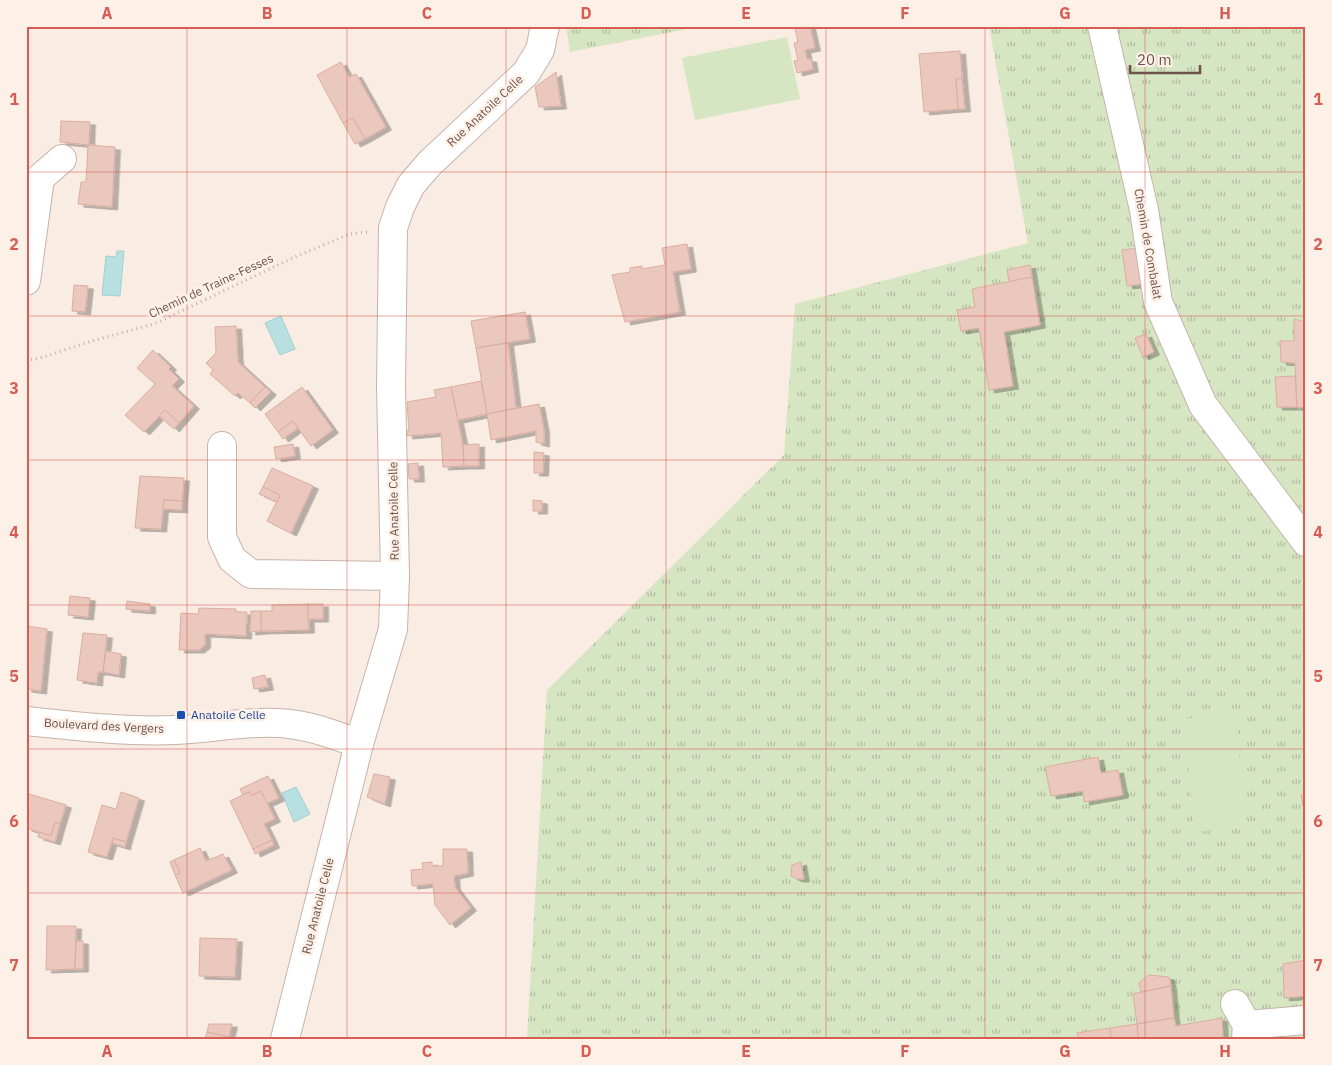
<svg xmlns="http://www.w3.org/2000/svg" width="1332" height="1065" font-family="'IBM Plex Sans',sans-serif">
<defs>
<pattern id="grass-tufts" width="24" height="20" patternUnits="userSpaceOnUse" patternTransform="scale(1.25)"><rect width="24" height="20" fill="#d6e5c2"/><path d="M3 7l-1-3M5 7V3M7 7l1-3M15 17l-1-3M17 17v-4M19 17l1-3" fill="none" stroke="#b2bca0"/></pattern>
<filter id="shadow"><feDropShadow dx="5.5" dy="3" stdDeviation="0" flood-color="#0004"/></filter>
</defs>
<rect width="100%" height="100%" fill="#f9ece2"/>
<g fill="url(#grass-tufts)">
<polygon points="566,26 702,26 570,52"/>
<polygon points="989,26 1306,26 1306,1039 527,1039 547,690 784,455 795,304 1028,243"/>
</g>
<g fill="#d6e5c2">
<polygon points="787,37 800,99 695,120 682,58"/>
<polygon points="1235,713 1247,826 1195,832 1183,719"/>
</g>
<g fill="#b9e0e0" stroke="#a0d1d1">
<polygon points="117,251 124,251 120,296 102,295 106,256 116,257"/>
<polygon points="281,316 295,349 280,355 265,323"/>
<polygon points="296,787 310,814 294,822 282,793"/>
</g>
<g fill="#ebc8bd" stroke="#dcad9f" filter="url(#shadow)">
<polygon points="806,26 810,26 815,48 805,50 807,59 811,59 813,69 797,73 794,61 798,60 794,43 798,42 795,29"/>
<polygon points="960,51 962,78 956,79 958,109 924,112 919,54"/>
<polygon points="341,62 349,77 356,74 386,127 365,139 353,118 343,123 317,75"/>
<polygon points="556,72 561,106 539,107 535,87"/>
<polygon points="962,78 965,109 958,109 956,79"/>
<polygon points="353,118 365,139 355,144 343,123"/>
<polygon points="61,121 90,122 89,145 60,142"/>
<polygon points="88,145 115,147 112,207 78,204 81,182 86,182"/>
<polygon points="687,244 691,269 673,272 680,312 625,322 612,275 630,272 630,268 642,266 642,269 665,265 662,248"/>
<polygon points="1138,248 1143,284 1127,286 1122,250"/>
<polygon points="1030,265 1032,277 1009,282 1007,270"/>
<polygon points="1032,277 1040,325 1004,332 1013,386 989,390 979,328 961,331 957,310 975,307 972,289"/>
<polygon points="74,285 88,286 85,312 72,311"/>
<polygon points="525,312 530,339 476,348 471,321"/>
<polygon points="1294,319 1306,322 1306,407 1297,408 1295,363 1281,362 1280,341 1294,341"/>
<polygon points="236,326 238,362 265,387 250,403 238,393 235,396 210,374 213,370 206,363 216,353 215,327"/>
<polygon points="1146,334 1154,352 1143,357 1135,338"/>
<polygon points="508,343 516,408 487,414 476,348"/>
<polygon points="153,350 171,367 169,369 179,379 172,386 194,406 179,423 165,410 144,432 125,415 155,384 137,368"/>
<polygon points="1295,376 1297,407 1277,407 1275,377"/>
<polygon points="481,381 487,414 458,420 451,387"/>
<polygon points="265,387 271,392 255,408 250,403"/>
<polygon points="302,387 333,430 311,446 293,421 278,432 265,414"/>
<polygon points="451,387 463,445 464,466 443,467 441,433 407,436 407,431 409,431 407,402 436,397 434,390"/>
<polygon points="539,404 544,430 544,444 536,442 536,431 491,440 487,414"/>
<polygon points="165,410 179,423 174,429 159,416"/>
<polygon points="293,421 298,428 283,439 278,432"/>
<polygon points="293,444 295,456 276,459 274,447"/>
<polygon points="479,444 479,466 464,466 463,445"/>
<polygon points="534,452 544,453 543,473 534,473"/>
<polygon points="418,463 419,479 409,479 408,464"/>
<polygon points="272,468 313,486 291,533 267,521 280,495 263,487"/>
<polygon points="140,476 184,478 182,501 164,500 161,529 135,528"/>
<polygon points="263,487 280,495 277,502 259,494"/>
<polygon points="164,500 182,501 182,510 163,509"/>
<polygon points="533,500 542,501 542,511 533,511"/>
<polygon points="70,596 90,598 88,617 68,615"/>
<polygon points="127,601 150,604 150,611 126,609"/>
<polygon points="308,604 309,630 261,631 261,611 272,611 272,605"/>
<rect x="308" y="604" width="15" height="15"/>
<polygon points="199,608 236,609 236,612 247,612 246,636 205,634 205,645 199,650 179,650 181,613 198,614"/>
<polygon points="251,611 261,611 261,631 250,632"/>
<polygon points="26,626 47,629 41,691 26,689"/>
<polygon points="83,633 107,635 103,672 98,672 97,683 77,680"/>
<polygon points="106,651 121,654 119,675 103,672"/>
<polygon points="265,675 268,687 254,689 252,678"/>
<polygon points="1098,757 1101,773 1118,770 1123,795 1084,802 1083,791 1051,796 1045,767"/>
<polygon points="374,774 390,777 385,804 367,797"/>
<polygon points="268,776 279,798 266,804 261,791 251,796 249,792 243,795 240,789"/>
<polygon points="261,791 275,819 264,824 272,840 253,849 230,801 249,792 251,796"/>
<polygon points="121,792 139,798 126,842 113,838 107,857 88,852 102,805 116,809"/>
<polygon points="26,793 66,805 60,824 55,822 51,836 26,828 29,815 26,814"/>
<polygon points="1306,794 1306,816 1305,816 1301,795"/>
<polygon points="55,822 60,824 55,842 38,837 39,832 51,836"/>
<polygon points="113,838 126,842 125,847 112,843"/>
<polygon points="272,840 274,845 255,854 253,849"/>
<polygon points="200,848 206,861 223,854 232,870 183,893 175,875 180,873 174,860"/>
<polygon points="443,849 467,849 468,873 454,876 455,887 471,908 450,925 435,905 433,884 412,886 411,870 423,869 422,863 432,862 432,866 443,866"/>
<polygon points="174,860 180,873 175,875 170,862"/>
<polygon points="801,862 804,879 797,879 791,876 792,865"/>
<polygon points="47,926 76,926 75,969 46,970"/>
<polygon points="200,938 237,939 235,977 199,976"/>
<polygon points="76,941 83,941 83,969 75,969"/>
<polygon points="1306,960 1306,996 1284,998 1283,964"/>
<polygon points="1149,975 1169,977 1171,986 1141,992 1139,983"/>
<polygon points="1171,986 1174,1018 1137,1024 1133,994"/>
<polygon points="1174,1018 1176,1026 1222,1018 1223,1039 1138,1039 1137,1024"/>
<polygon points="209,1024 232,1024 229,1037 207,1032"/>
<polygon points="1137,1024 1138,1039 1111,1039 1110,1028"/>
<polygon points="1110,1028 1111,1039 1078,1039 1077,1033"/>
<polygon points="207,1032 229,1037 229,1039 205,1039"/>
</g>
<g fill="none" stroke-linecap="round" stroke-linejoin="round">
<defs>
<g id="minor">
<polyline points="1102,26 1144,210 1158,302 1203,405 1306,542"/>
<polyline points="26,281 40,178 62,159"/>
<polyline points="222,446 222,537 232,559 251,574 395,576"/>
<path d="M26 721C76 726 125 732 175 730 210 729 243 721 278 723 306 724 334 734 359 744"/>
<polyline points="1235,1004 1247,1025 1246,1039"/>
<polyline points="1247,1025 1306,1020"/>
<polyline points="285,1039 359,744 393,629 395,576 391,386 393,228 400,207 411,185 429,164 526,73 540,50 545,26"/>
</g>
</defs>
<use href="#minor" stroke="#c8b3aa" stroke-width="30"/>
<polyline stroke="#d0aba0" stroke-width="3" stroke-dasharray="1 4" stroke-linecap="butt" points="26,360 37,359 92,341 154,324 297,256 350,234 368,232"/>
<use href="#minor" stroke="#fff" stroke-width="28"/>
</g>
<path fill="none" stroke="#d75c53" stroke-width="1" stroke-opacity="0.55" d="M187 26V1039M347 26V1039M506 26V1039M666 26V1039M826 26V1039M985 26V1039M1145 26V1039M26 172H1306M26 316H1306M26 460H1306M26 605H1306M26 749H1306M26 893H1306"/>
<rect fill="#1a4fb4" stroke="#fdf1e7" stroke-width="2" x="176" y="710" width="10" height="10" rx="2.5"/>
<g text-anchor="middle" stroke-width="5" stroke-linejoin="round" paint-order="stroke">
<g font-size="12" fill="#6e524b" stroke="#fdf1e7">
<text transform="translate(485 111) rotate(-43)" y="4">Rue Anatoile Celle</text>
<text transform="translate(1148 244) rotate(80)" y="4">Chemin de Combalat</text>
<text transform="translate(211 286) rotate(-25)" y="4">Chemin de Traine-Fesses</text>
<text transform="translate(394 511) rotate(-91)" y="4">Rue Anatoile Celle</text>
<text transform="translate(104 726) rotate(3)" y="4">Boulevard des Vergers</text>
<text transform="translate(318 906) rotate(-76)" y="4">Rue Anatoile Celle</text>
</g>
<g font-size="12" fill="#164399" stroke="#fdf1e7" text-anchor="start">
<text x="191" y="719">Anatoile Celle</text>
</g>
</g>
<rect width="1332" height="1065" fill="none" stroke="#fdf1e7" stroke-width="55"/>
<path d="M1130 65v8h70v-8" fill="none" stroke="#6e524b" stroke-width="2.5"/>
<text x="1137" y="65" font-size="15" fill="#6e524b" stroke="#fdf1e7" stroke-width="4" paint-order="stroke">20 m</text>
<rect x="28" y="28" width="1276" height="1010" fill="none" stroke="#d75c53" stroke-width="2"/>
<g font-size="16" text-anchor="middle" font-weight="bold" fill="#d75c53">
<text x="107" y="19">A</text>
<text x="267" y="19">B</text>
<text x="427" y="19">C</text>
<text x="586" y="19">D</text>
<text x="746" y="19">E</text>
<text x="905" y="19">F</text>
<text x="1065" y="19">G</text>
<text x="1225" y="19">H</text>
<text x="14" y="105">1</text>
<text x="1318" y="105">1</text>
<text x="14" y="250">2</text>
<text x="1318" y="250">2</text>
<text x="14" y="394">3</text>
<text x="1318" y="394">3</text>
<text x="14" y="538">4</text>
<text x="1318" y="538">4</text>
<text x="14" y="682">5</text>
<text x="1318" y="682">5</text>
<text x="14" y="827">6</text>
<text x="1318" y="827">6</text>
<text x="14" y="971">7</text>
<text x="1318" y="971">7</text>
<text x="107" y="1057">A</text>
<text x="267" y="1057">B</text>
<text x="427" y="1057">C</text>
<text x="586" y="1057">D</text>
<text x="746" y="1057">E</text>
<text x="905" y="1057">F</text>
<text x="1065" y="1057">G</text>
<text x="1225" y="1057">H</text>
</g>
</svg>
